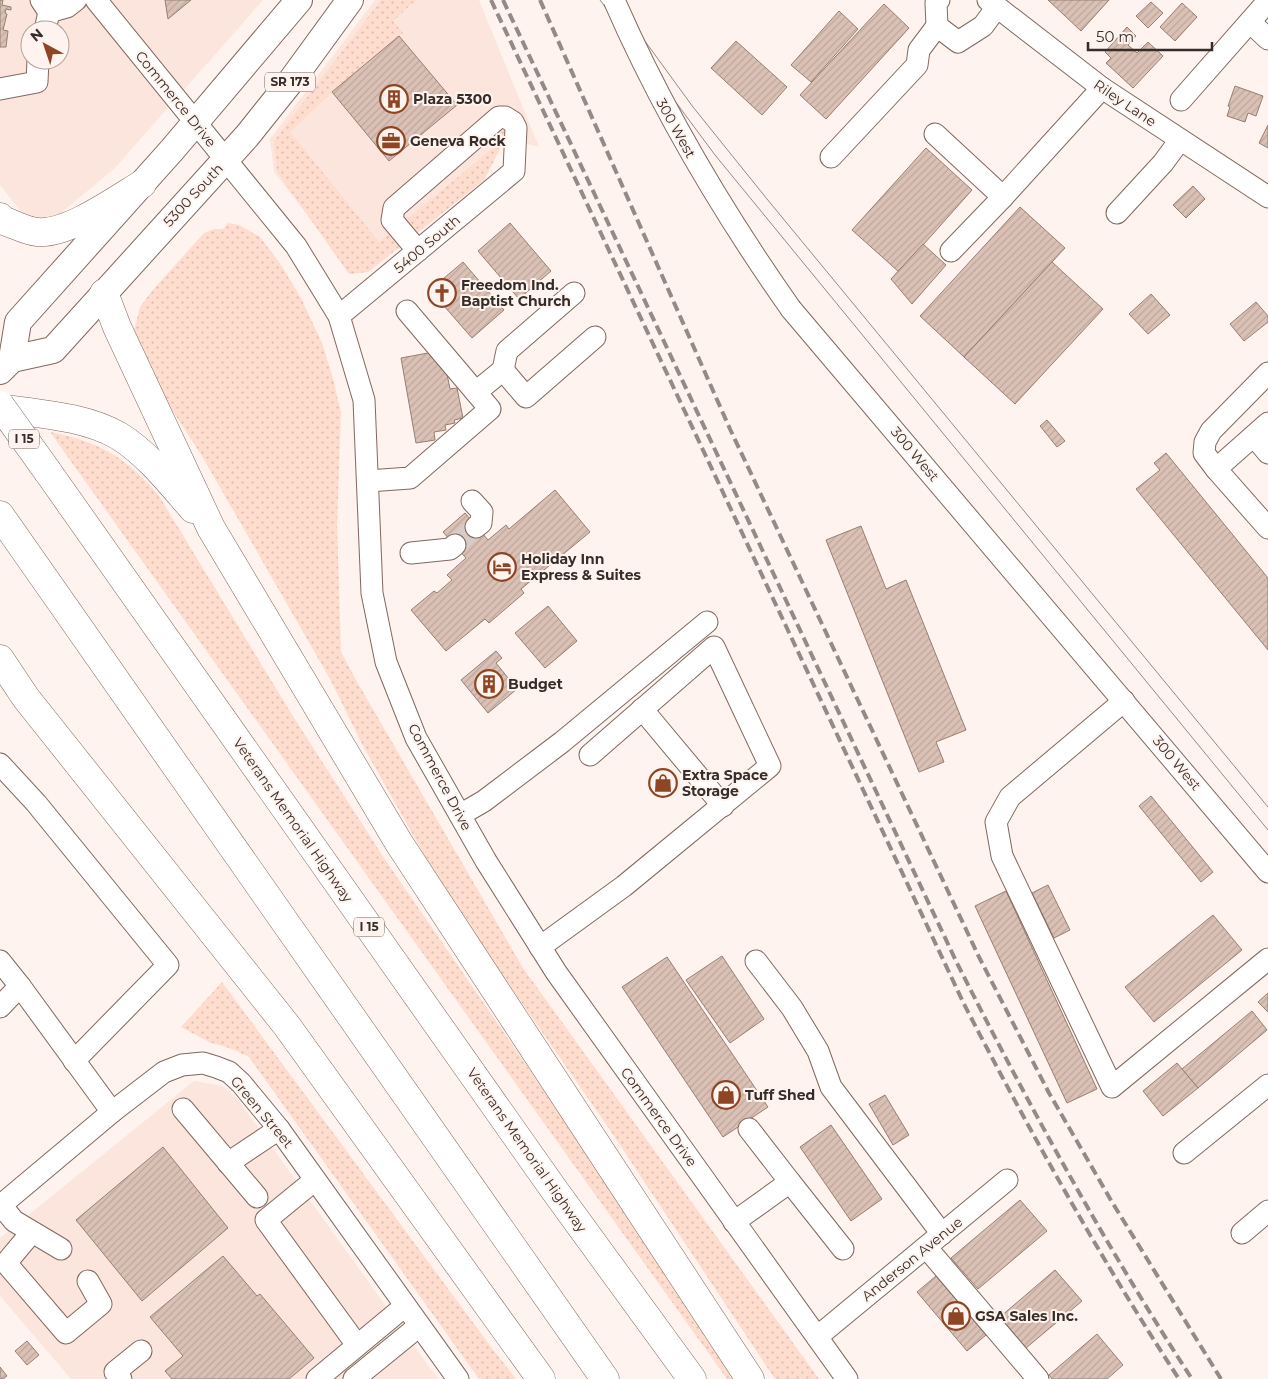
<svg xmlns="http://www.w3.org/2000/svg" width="1268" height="1379" font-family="Montserrat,sans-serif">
<defs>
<pattern id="grass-dots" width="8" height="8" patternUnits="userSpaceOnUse" patternTransform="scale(1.25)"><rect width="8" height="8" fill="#fedcce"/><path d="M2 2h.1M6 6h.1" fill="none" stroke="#dabdb1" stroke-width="1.8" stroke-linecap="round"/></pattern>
<pattern id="building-hatch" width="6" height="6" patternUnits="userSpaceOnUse" patternTransform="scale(1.25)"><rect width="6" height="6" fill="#dbc1b5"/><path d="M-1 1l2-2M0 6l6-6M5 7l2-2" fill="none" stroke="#bda69c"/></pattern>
</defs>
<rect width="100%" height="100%" fill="#fef3ee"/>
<g fill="#fbe5dc" fill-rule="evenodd">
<path d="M0 0H263L114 169 51 221 31 224 0 185ZM30 30H60V60H30Z"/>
<polygon points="375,0 479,0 539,147 519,142 501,147 484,180 368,272 313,222 274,172 270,139"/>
<polygon points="194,1081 222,1086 236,1097 438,1379 71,1379 0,1296 0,1238"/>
</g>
<g fill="url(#grass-dots)">
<polygon points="381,0 416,0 393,21 403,33 332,92 290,132 379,242 503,140 495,128 506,121 506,144 501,147 484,180 368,272 349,274 277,172 274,141"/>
<polygon points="228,223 239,225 260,237 279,262 301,298 322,343 332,375 341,412 337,525 341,652 356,680 523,968 819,1379 775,1379 608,1127 447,895 363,746 330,679 202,456 146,370 131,331 134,331 140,307 151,292 204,233 215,229 223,229"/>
<path d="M50 432C98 441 128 458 159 496L294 718 386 861 742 1379H727Z"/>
<polygon points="222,982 491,1347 516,1379 479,1379 249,1057 232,1049 209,1042 181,1027"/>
</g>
<g fill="url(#building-hatch)" stroke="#967e73">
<polygon points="0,0 3,0 2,5 11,7 11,10 6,9 5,13 7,14 3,30 8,31 6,47 0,47"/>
<polygon points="165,0 191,0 168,19"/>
<polygon points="1048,0 1109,0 1081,31"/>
<polygon points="1151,2 1163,13 1148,28 1136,16"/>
<polygon points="1182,3 1197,17 1175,41 1160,27"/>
<polygon points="884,4 909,28 826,119 800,95"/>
<polygon points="839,11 858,29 811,82 791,65"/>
<polygon points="1127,27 1136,36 1128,45 1137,53 1148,42 1163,56 1133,88 1106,63 1111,58 1105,52"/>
<polygon points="399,36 457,105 389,161 332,92"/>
<polygon points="736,41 787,87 762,115 711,68"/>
<polygon points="1235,86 1263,96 1256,116 1248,113 1245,122 1227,116 1230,107 1228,106"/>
<polygon points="1268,125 1268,148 1259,143"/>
<polygon points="926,148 972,190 899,272 852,230"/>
<polygon points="1193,186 1205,199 1186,218 1173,205"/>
<polygon points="1020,207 1065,248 964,357 920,316"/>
<polygon points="510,223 551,271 519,299 478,251"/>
<polygon points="923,244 946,265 912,304 891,279"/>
<polygon points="463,262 504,310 472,338 430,290"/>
<polygon points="1052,262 1103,309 1015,404 964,357"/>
<polygon points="1151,294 1170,315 1148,334 1129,314"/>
<polygon points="1256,302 1268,316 1268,322 1244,341 1230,324"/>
<polygon points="428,353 447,374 450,389 457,388 463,418 454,420 455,423 445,425 446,430 434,432 435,440 416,443 401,358"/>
<polygon points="1047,420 1065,441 1057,447 1040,426"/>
<polygon points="1166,453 1268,578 1268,650 1136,489 1160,470 1154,463"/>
<polygon points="555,490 590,532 521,589 524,593 489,623 485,619 446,651 411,610 434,591 437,593 452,580 447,575 466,558 443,532 465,513 488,540 506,525 509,529"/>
<polygon points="861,526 886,589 906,580 966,730 936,742 944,762 919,772 826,540"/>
<polygon points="548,606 577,641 545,668 515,633"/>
<polygon points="496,651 502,658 496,663 517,689 488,713 461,680"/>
<polygon points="1151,796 1213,872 1201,882 1139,806"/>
<polygon points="1048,885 1070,930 1054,938 1032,893"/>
<polygon points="1006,891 1097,1089 1067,1103 975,906"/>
<polygon points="1213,915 1242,950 1154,1022 1125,987"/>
<polygon points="722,956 764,1019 730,1043 686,980"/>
<polygon points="667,957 768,1107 723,1137 622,987"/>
<polygon points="1268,993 1268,1012 1258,1002"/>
<polygon points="1252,1011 1267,1030 1198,1088 1182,1069"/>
<polygon points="1177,1063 1198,1088 1163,1116 1143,1091"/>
<polygon points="885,1095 909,1135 893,1145 869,1104"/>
<polygon points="831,1125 882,1199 851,1221 800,1147"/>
<polygon points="163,1147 228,1228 142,1301 76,1220"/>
<polygon points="1020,1200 1047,1231 978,1289 951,1258"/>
<polygon points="223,1256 257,1296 260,1294 314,1358 289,1379 172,1379 165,1371 183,1356 150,1317"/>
<polygon points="1055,1270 1082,1301 1026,1348 1000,1317"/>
<polygon points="936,1276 986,1335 967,1351 917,1292"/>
<polygon points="1097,1334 1123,1365 1107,1379 1052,1379 1049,1375"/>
<polygon points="27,1341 39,1355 27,1365 15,1351"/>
<polygon points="0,1367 7,1376 3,1379 0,1379"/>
</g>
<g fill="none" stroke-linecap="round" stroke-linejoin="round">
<polyline stroke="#d6cbc6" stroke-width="21" stroke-dasharray="21 11" stroke-linecap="butt" points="455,545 476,527"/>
<defs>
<g id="minor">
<polyline points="41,0 49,12 67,7 76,0"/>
<polyline points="96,0 296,246 339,316 364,400 372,593 386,662 416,738 486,861 556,972 847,1379"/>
<polyline points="939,0 936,3 937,26 958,42 983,26 997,7"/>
<polyline points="988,0 1102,88 1268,197"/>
<polyline points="1250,22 1268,39"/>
<polyline points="45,30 49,12"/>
<polyline points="0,89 37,82 38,60"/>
<polyline points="1181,100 1268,1"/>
<polyline points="935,134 1003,197"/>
<polyline points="831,157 917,65 919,50 937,26"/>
<polyline points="1117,213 1163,163 1180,140"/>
<polyline points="951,251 1003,197 1102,88"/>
<polyline points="791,309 1268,872"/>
<polyline points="339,316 514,171 516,128 513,122 505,117 499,117 394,208 392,220 418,251"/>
<polyline points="503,370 526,397 595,337"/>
<polyline points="476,392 503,370 507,351 574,293"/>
<polyline points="1268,423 1216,469 1268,528"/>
<polyline points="1254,436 1268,453"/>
<polyline points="1216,469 1204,453 1205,442 1211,431 1268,373"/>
<polyline points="368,481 410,478 490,409 407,311"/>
<polyline points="472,501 482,512 481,523 476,527"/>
<polyline points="411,553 450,549 455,545"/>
<polyline points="1124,701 1010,797 996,822 1002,856 1112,1087 1268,959"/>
<polyline points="642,709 723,806"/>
<polyline points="0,764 36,803 168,965 74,1061"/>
<polyline points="460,815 484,801 562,742 707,622"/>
<polyline points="540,947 624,886 770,766 714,647 590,755"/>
<polyline points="0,961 20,986"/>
<polyline points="756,961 792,1008 818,1051 831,1087 942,1234"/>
<polyline points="0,1007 20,986 112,1112"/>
<polyline points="183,1109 257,1197"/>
<polyline points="1184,1153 1268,1085"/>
<polyline points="228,1163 279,1129"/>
<polyline points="315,1180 266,1220 357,1345"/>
<polyline points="790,1182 843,1249"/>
<polyline points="1,1205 14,1221 61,1249"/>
<polyline points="0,1206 112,1112 164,1072 182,1065 203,1063 216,1067 229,1072 241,1083 279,1129 458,1379"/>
<polyline points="734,1222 790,1182 749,1129"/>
<polyline points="32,1232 6,1263 66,1333 101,1304 88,1281"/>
<polyline points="1242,1233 1268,1211"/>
<polyline points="926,1247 1038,1379"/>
<polyline points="817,1337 1007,1180"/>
<polyline points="121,1379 115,1372 141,1351"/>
<polyline points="317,1379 405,1306"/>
<polyline points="354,1379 419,1326"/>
</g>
<g id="major">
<polyline points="12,359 18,322 172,150 299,0"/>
<polyline points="0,371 12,359 53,350 247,136 291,81 350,0"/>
</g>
<g id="highway">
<path d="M0 217 4 221C14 224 26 231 37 232 67 235 116 200 142 184"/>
<polyline points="104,293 117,327 211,528 399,843 750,1379"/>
<path d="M0 408C39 414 84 416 119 436 148 454 171 484 193 509"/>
<polyline points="48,472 555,1191 692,1379"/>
<polyline points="0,515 605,1379"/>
<polyline points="0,659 26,698 287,1026 541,1379"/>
</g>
</defs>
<use href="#minor" stroke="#80685e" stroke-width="23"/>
<use href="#major" stroke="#80685e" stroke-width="28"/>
<use href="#highway" stroke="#80685e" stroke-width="29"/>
<use href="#minor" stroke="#fff" stroke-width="21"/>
<use href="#major" stroke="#fff" stroke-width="26"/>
<use href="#highway" stroke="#fff" stroke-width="28"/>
<g stroke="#958a85" stroke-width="1">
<polyline points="600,0 715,155 1268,830"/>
<polyline points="615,0 693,107 767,199 1268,807"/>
</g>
<g stroke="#958a85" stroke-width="4" stroke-dasharray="10 5" stroke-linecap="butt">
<path d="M491 0 964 1004C1030 1132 1100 1258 1179 1379"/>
<path d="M503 0 956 961C1028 1104 1105 1245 1192 1379"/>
<polyline points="540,0 730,429 979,957 1049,1093 1112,1202 1221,1379"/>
</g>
<defs>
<path id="minor-bridge" d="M614 0C662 110 722 211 791 309"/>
<polyline id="highway-bridge" points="0,405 48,472"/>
</defs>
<use href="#minor-bridge" stroke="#80685e" stroke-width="23" stroke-linecap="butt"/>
<use href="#highway-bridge" stroke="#80685e" stroke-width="29" stroke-linecap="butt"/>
<use href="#minor-bridge" stroke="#fff" stroke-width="21"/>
<use href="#highway-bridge" stroke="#fff" stroke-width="28"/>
</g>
<defs>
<symbol id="building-ring" viewBox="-11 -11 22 22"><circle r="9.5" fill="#fef3ee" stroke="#8d4523" stroke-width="1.5"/><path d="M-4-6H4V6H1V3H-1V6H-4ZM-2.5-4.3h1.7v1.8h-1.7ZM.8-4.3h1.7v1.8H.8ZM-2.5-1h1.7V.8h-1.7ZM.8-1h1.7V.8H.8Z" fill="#8d4523"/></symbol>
<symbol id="office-ring" viewBox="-11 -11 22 22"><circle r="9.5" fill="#fef3ee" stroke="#8d4523" stroke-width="1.5"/><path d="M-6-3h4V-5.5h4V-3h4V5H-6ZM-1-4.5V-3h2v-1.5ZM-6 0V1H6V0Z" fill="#8d4523"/></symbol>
<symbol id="church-ring" viewBox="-11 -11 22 22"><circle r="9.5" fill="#fef3ee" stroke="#8d4523" stroke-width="1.5"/><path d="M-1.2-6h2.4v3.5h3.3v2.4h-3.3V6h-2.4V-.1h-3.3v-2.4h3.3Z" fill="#8d4523"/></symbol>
<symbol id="hotel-ring" viewBox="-11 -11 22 22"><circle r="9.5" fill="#fef3ee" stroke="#8d4523" stroke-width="1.5"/><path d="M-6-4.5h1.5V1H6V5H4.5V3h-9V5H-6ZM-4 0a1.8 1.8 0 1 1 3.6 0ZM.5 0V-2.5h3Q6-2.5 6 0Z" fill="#8d4523"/></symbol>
<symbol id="shop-ring" viewBox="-11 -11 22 22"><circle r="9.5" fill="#fef3ee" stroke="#8d4523" stroke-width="1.5"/><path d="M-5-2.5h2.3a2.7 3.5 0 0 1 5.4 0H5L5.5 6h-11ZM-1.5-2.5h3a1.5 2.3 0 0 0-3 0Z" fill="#8d4523"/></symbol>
</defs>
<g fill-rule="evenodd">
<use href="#building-ring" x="378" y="83" width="32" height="32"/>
<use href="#office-ring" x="375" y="125" width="32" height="32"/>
<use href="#church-ring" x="426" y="277" width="32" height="32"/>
<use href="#hotel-ring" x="486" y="551" width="32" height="32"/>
<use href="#building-ring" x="473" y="668" width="32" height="32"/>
<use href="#shop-ring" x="647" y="767" width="32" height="32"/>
<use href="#shop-ring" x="710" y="1079" width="32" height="32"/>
<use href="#shop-ring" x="940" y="1300" width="32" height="32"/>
</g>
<g text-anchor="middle" stroke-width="4" stroke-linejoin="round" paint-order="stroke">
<g fill="#fef3ee" stroke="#736863" stroke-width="1">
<rect x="265" y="72.5" width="50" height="19" rx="4"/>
<rect x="9" y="429.5" width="30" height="19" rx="4"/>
<rect x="354" y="917.5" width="30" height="19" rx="4"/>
</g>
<g font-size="12" font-weight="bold" fill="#372d28">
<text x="290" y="86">SR 173</text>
<text x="24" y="443">I 15</text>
<text x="369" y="931">I 15</text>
</g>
<g font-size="14" fill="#372d28" stroke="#fef3ee">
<text transform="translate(176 99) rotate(51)" y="5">Commerce Drive</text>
<text transform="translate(1125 103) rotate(34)" y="5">Riley Lane</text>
<text transform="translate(676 128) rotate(61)" y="5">300 West</text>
<text transform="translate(193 195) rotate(-47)" y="5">5300 South</text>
<text transform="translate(427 244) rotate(-40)" y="5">5400 South</text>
<text transform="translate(915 454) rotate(50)" y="5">300 West</text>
<text transform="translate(1177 763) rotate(50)" y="5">300 West</text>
<text transform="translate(440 777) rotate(62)" y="5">Commerce Drive</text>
<text transform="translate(293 820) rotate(55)" y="5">Veterans Memorial Highway</text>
<text transform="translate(262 1112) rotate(50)" y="5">Green Street</text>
<text transform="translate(659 1117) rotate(54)" y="5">Commerce Drive</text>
<text transform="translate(527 1150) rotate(55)" y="5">Veterans Memorial Highway</text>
<text transform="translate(912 1259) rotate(-39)" y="5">Anderson Avenue</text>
</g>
<g font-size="14" font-weight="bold" fill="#372d28" stroke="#fef3ee" text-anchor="start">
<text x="413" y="104">Plaza 5300</text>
<text x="410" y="146">Geneva Rock</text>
<text x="461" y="290">Freedom Ind.<tspan x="461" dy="16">Baptist Church</tspan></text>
<text x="521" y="564">Holiday Inn<tspan x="521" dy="16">Express &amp; Suites</tspan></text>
<text x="508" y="689">Budget</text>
<text x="682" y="780">Extra Space<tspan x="682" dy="16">Storage</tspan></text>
<text x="745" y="1100">Tuff Shed</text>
<text x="975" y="1321">GSA Sales Inc.</text>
</g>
</g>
<g transform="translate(45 45) rotate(320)"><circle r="24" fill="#fef3ee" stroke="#aea49f"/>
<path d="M0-4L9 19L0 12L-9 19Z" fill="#8d4523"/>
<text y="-8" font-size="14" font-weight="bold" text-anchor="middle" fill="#372d28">N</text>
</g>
<path d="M1088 42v8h124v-8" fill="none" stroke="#372d28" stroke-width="2.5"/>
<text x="1096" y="42" font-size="15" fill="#372d28" stroke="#fef3ee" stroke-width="4" paint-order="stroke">50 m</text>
</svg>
